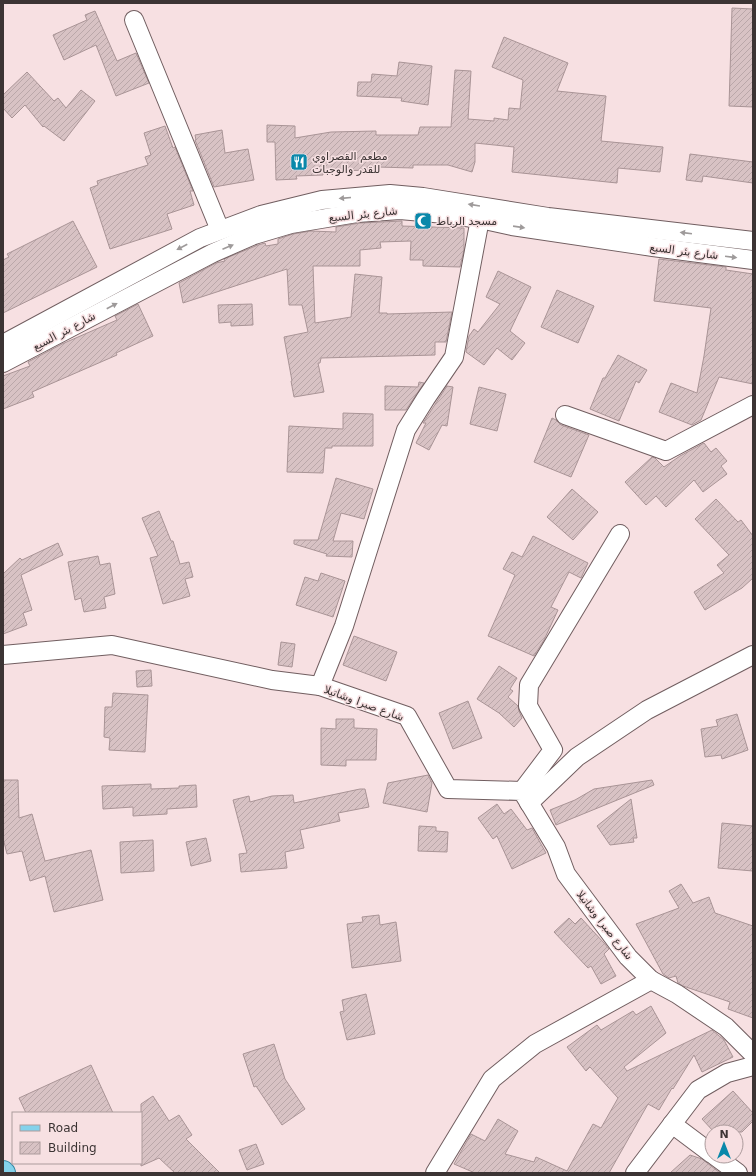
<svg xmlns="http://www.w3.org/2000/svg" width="756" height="1176" font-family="'DejaVu Sans',Cairo,sans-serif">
<defs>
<pattern id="building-hatch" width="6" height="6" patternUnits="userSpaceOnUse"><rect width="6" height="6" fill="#d8c2c4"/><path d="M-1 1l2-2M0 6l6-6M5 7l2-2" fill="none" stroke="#baa7a9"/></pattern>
</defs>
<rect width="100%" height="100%" fill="#f7e0e2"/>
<g fill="url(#building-hatch)" stroke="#a99496">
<polygon points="732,8 753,9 753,107 729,106"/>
<polygon points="95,11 117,61 136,53 149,83 116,96 96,45 64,60 53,35 87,20 85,15"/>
<polygon points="504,37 568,63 557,91 606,96 601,141 663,147 660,172 618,168 617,183 512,172 514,147 475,143 475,162 472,172 448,165 413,165 413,168 377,167 377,170 323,171 323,175 296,176 297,179 276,180 275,142 267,142 267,125 295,126 295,138 331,132 376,131 376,135 418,135 420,127 451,127 455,70 471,71 468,119 494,121 494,118 508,120 509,108 520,109 523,80 492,67"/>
<polygon points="399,62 432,66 428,105 401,101 402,98 357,96 358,82 371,82 372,74 397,76"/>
<polygon points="27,72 54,101 58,98 66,108 81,90 95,101 64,141 44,126 43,127 25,105 12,118 3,108 3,95"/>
<polygon points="165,126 173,148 175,147 193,191 190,191 194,205 167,214 172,229 110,249 90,188 98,185 97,181 148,165 145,157 151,155 144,133"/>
<polygon points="222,130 225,153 248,149 254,180 214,187 195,140 196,140 195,135"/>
<polygon points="690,154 753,162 753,183 703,176 702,182 686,180"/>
<polygon points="73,221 97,267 3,313 3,260 9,257 7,254"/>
<polygon points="402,221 402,226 464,228 464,250 460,267 423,266 423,260 410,260 411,241 380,242 381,248 360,250 360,266 313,266 315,323 351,317 355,274 382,277 379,313 387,313 387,314 452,312 446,342 435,342 435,355 321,358 320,363 318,363 324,392 294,397 291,381 292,381 284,337 308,332 302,305 289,305 287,269 183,303 179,283 216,263 225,261 224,259 258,245 265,243 266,246 278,244 278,239 293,234 311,231 336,232 336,227 360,223"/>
<polygon points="659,259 726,267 726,270 753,274 753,384 719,377 701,420 692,425 659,412 671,383 697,393 704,356 711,308 654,301"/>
<polygon points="498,271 531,287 510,331 525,343 512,360 497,348 484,365 466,352 469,336 474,329 478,332 500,304 486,297"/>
<polygon points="557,290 594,306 578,343 541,327"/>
<polygon points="138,304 153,336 116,353 117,355 32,392 34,397 3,409 3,376 30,366 28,362 62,344 117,320 115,316"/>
<polygon points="252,304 253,325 231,326 231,322 219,323 218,305"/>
<polygon points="618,355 647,370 639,383 636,381 619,421 590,409 603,378 605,378"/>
<polygon points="419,382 424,383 406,410 385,410 385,386 418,387"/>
<polygon points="447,386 453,387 447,426 442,425 429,450 416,443 426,423 423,423"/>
<polygon points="479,387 506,394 497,431 470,424"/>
<polygon points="343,413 373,414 373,446 332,446 332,448 325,448 323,473 287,472 289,426 343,429"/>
<polygon points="552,418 556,420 561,425 589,435 571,477 534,462"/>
<polygon points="704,443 711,452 716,448 727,461 721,466 727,474 703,492 694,480 666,507 656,496 646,505 625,482 652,457 655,458 664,467 680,456"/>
<polygon points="336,478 373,489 364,519 341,513 333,541 353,541 352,557 326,556 327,554 294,544 294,540 318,540"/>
<polygon points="572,489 598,512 573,540 547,517"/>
<polygon points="716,499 738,522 741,520 753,536 753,578 742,588 705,610 694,592 724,573 717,565 729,555 695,519"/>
<polygon points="159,511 171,541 173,541 180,564 189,562 193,577 185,579 190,596 163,604 150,558 158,556 142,518"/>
<polygon points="533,536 588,563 581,578 569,572 551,607 558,610 544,640 534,656 488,636 515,575 503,569 512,552 522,557"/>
<polygon points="58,543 63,555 21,575 32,610 23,613 27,625 3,634 3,574 20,558 22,560"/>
<polygon points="98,556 100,565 110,563 115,594 104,597 106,608 84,612 81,598 75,600 68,562"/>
<polygon points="321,573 345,581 333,617 296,605 305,577 318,581"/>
<polygon points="354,636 397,652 386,681 343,665"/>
<polygon points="281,642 295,644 292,667 278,665"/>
<polygon points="499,666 517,678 510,689 513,691 508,697 518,706 519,711 522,718 514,727 499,713 477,699"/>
<polygon points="151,670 152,686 137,687 136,671"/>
<polygon points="113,693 148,695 145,752 109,750 110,738 104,737 105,707 112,707"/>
<polygon points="468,701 482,738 453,749 439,713"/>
<polygon points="737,714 748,750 722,759 721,755 705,757 701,729 718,726 716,720"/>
<polygon points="336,719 354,719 354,728 377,729 376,760 346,760 346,766 321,765 321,728 336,729"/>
<polygon points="428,775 432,783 427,812 383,803 388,783"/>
<polygon points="3,780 18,780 19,818 32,814 45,861 91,850 103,900 54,912 45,876 30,881 22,851 7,854 3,838"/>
<polygon points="652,780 654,785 556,825 550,810 575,800 594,789"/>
<polygon points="151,784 151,789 179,788 179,786 196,785 197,807 167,809 167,814 133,816 133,807 103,809 102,786"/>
<polygon points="360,789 365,789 369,807 338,813 340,821 300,830 304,848 285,852 287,868 241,872 239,854 247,853 233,800 249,796 250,802 272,796 293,795 294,803"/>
<polygon points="631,799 637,838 633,838 634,842 610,845 597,826"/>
<polygon points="497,804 504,814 511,809 527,830 532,828 546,853 512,869 497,836 493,839 478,818"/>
<polygon points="722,823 753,826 753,871 718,868"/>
<polygon points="419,826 436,827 436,831 448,832 447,852 418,851"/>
<polygon points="206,838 211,861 191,866 186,842"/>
<polygon points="153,840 154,871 121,873 120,842"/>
<polygon points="681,884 693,903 709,897 715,913 753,926 753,1018 728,1009 730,1002 683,986 678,983 676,976 669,978 663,974 636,924 679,908 669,891"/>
<polygon points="379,915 380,925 396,922 401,961 352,968 347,924 363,922 362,917"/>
<polygon points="569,918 575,924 581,918 604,943 609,949 604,954 616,976 601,984 591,966 588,968 554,932"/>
<polygon points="366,994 375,1034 347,1040 340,1012 344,1011 342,1000"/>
<polygon points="651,1006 666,1033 624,1067 627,1071 712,1030 724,1040 733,1057 702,1072 694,1055 673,1089 672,1088 659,1110 648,1104 609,1173 475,1173 454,1164 471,1134 485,1141 498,1119 518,1131 505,1154 534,1162 536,1157 567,1171 593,1124 601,1128 618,1098 590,1067 586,1071 567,1047 597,1025 601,1030 633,1011 636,1015"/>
<polygon points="274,1044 285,1079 305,1109 282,1125 256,1086 254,1087 243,1054"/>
<polygon points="91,1065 113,1113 26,1113 19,1098"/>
<polygon points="733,1091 753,1113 753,1121 742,1132 714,1132 702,1119"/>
<polygon points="153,1096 169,1121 179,1115 192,1135 186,1139 220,1173 175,1173 159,1158 141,1166 141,1104"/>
<polygon points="256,1144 264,1164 247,1170 239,1150"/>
<polygon points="690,1155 702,1159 720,1173 670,1173"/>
</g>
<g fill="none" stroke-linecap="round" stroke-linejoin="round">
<defs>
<g id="minor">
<polyline points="134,20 220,230"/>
<polyline points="480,219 454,357 426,398 406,430 344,626 320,686 407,716 448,789 522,791 556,847 566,874 628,957 651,980 677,994 726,1027 753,1054"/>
<polyline points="3,344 200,238 261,215 322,200 390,194 423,197 548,217 753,241"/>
<polyline points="3,363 213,253 254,235 291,224 357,213 400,210 445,214 480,219 512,226 653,247 753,260"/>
<polyline points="565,415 666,451 753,405"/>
<polyline points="3,655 112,645 272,680 320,686"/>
<polyline points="522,791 553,750 528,706 529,685 620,534"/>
<polyline points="529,803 577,757 647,710 753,655"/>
<polyline points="672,1124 712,1154"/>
<polyline points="715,1156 738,1173"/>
<polyline points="435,1173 492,1079 535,1044 651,980"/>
<polyline points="635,1173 698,1090 727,1073 753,1066"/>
</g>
<polyline id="major" points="3,1172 4,1173"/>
</defs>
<use href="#minor" stroke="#715e60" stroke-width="20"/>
<use href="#major" stroke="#3687a2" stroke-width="24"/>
<use href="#minor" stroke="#fff" stroke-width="18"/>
<use href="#major" stroke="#84d2eb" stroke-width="22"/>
</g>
<defs><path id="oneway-solid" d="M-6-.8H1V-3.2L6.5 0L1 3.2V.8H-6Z"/></defs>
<g fill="#9e9a9a">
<use href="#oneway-solid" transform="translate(345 198) rotate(175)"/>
<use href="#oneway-solid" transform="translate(474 205) rotate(-171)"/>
<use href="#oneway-solid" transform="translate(519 227) rotate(8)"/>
<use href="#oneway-solid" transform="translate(686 233) rotate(-173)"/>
<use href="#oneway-solid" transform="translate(182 247) rotate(152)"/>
<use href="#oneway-solid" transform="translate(228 247) rotate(-23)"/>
<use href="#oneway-solid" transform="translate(731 257) rotate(7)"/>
<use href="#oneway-solid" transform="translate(112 306) rotate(-28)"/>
</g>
<defs>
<symbol id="restaurant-square" viewBox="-11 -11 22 22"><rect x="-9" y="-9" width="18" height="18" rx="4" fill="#0988aa" stroke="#f7e0e2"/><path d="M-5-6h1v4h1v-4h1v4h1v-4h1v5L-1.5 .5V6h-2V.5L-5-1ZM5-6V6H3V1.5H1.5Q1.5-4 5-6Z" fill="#fff"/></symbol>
<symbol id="mosque-square" viewBox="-11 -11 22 22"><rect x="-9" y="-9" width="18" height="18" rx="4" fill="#0988aa" stroke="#f7e0e2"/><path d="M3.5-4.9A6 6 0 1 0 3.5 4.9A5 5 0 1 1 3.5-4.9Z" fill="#fff"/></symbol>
</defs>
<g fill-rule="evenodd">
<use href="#restaurant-square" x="289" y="152" width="20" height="20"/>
<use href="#mosque-square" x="413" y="211" width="20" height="20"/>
</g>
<g text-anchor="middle" stroke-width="3" stroke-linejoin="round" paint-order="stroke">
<g font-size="11" fill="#3c3434" stroke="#f7e0e2" text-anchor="start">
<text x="312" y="160">مطعم القصراوي<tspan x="312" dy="13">للقدر والوجبات</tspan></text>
<text x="436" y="225">مسجد الرباط</text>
</g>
<g font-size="11" fill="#3c3434" stroke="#f7e0e2">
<text transform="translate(363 214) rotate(-6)" y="4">شارع بئر السبع</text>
<text transform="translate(684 251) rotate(7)" y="4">شارع بئر السبع</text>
<text transform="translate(64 331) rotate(-28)" y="4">شارع بئر السبع</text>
<text transform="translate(364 703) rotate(20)" y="4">شارع صبرا وشاتيلا</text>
<text transform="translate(605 925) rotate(52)" y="4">شارع صبرا وشاتيلا</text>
</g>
</g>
<rect width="756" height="1176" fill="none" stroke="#3c3434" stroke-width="8"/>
<rect x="12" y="1112" width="130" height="52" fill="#f7e0e2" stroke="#ac9b9c"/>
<rect x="20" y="1125" width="20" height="6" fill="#84d2eb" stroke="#ac9b9c"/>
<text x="48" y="1132" font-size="12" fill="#3c3434">Road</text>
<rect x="20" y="1142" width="20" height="12" fill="url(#building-hatch)" stroke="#ac9b9c"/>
<text x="48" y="1152" font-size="12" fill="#3c3434">Building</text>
<g transform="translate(724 1144)"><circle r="19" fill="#f7e0e2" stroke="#ac9b9c"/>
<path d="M0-3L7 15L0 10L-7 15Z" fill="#0988aa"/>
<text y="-6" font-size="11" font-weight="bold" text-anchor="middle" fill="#3c3434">N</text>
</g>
</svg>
